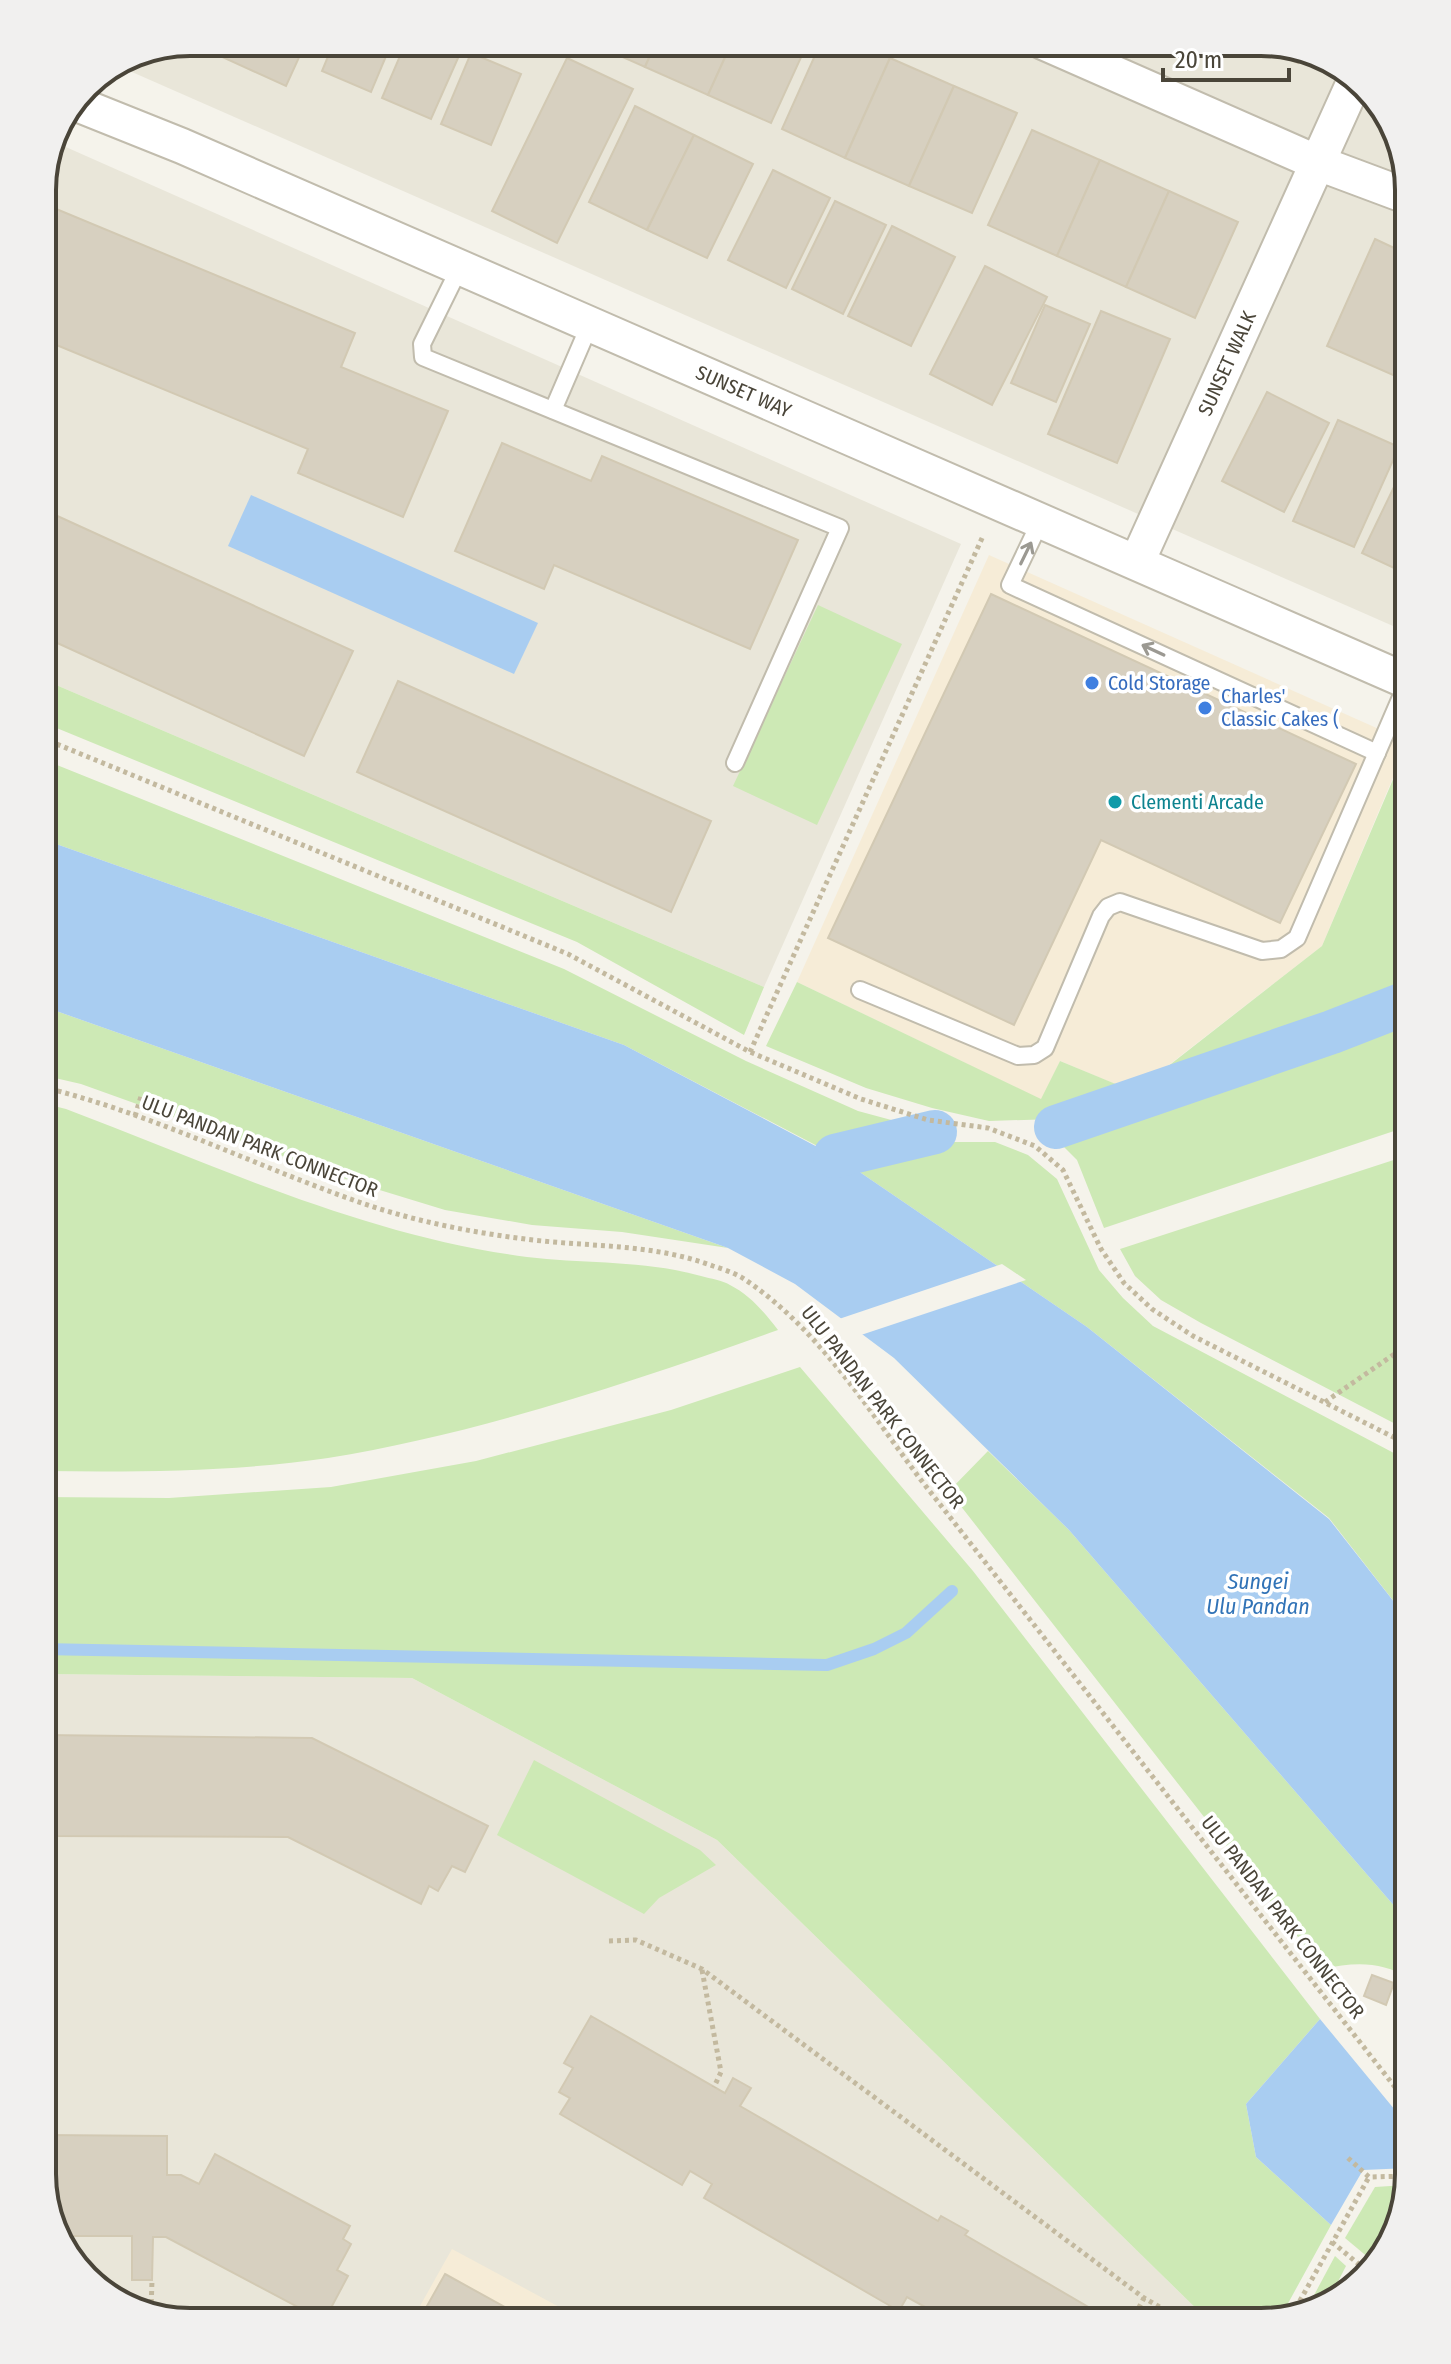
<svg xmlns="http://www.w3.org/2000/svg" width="1451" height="2364" font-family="'Fira Sans Condensed',sans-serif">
<rect width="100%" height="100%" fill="#f5f3eb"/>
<g fill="#e9e6d9">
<polygon points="190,42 1271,42 1344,67 1394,124 1409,190 1409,633 116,65 134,53"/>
<polygon points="59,144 961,544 764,987 42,679 42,181"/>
<polygon points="42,1674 412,1678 717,1840 1210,2322 181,2322 108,2297 57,2240 42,2174"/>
</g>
<g fill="#f6ecd7">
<polygon points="989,555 1408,742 1322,946 1134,1092 1060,1061 1042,1100 797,982"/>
<polygon points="452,2249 587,2322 411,2322"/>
</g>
<g fill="#cde9b5">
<polygon points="818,605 902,644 817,825 733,786"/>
<polygon points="42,679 764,987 744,1035 577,942 42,722"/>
<polygon points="1409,742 1409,994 1331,1026 1055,1119 989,1121 932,1108 866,1088 766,1046 797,982 1041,1099 1060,1061 1135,1092 1322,946"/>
<polygon points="42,759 564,969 746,1061 858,1111 921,1128 825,1150 624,1045 42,839"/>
<polygon points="42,1006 728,1248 622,1232 532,1225 445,1210 360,1184 81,1084 42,1075"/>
<polygon points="1409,1012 1409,1126 1104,1228 1077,1160 1056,1139 1334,1042"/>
<path d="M42 1103 66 1109C216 1166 366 1236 527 1257 585 1264 644 1260 701 1276 711 1279 722 1280 730 1285 750 1295 765 1313 778 1330 635 1381 478 1434 328 1458 234 1472 137 1472 42 1471Z"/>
<polygon points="939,1142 995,1142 1028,1155 1057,1179 1099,1270 1123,1298 1153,1326 1409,1461 1409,1621 1329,1518 1087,1327 842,1160"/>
<polygon points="1409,1155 1409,1280 1396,1287 1409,1304 1409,1431 1201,1323 1161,1300 1135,1276 1120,1249"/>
<polygon points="800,1367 973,1571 1320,2019 1246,2104 1256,2157 1331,2225 1280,2318 1261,2322 1210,2322 717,1840 412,1678 42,1674 42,1497 169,1498 331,1487 476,1461 671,1410"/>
<path d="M988 1451 1069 1530 1409 1923V1978C1381 1961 1354 1962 1323 1969L949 1491Z"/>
<polygon points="534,1760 700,1850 716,1865 659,1898 644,1914 497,1835"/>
<polygon points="1406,2185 1384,2256 1376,2264 1345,2238 1375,2187"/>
<polygon points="1335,2256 1346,2266 1325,2307 1305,2312"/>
</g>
<g fill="#a9cdf1">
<polygon points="251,495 538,623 514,674 228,546"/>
<polygon points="42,839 624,1045 842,1160 1087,1327 1329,1519 1409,1621 1409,1923 1069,1530 894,1358 795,1284 728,1248 42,1006"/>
<polygon points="1320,2019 1409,2127 1409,2168 1363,2170 1331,2225 1256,2157 1246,2104"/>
</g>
<polygon fill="#f5f3eb" points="1002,1264 1026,1280 858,1336 836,1320"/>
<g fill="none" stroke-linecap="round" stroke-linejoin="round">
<polyline stroke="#a9cdf1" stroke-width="12" points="42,1649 827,1665 874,1649 906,1633 952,1591"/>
<g stroke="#a9cdf1" stroke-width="44">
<polyline points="1056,1127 1332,1032 1409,1002"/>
<polyline points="835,1156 935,1132"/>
</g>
</g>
<g fill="#d7d0c0" stroke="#d2c9b3" stroke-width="2">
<polygon points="188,42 224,42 218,55"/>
<polygon points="224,42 306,42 286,86 218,55"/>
<polygon points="334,42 392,42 371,92 322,71"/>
<polygon points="406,42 445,42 462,49 431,119 382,98"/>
<polygon points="589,42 656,42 645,67"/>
<polygon points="656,42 732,42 708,95 645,67"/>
<polygon points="732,42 808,42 771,123 708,95"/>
<polygon points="821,42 856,42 890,58 845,158 782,129"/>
<polygon points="1246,42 1271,42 1303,53 1298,63"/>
<polygon points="471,53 521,74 491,145 441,124"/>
<polygon points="567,58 633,89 557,243 492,211"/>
<polygon points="890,58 954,86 909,186 845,158"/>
<polygon points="954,86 1017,113 972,213 909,186"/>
<polygon points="635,106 694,135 647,230 589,202"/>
<polygon points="1032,130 1100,160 1057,256 988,225"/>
<polygon points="694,135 753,164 707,258 647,230"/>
<polygon points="1100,160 1169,191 1126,287 1057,256"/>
<polygon points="773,170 830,198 786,288 728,260"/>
<polygon points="1169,191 1238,222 1195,318 1126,287"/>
<polygon points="835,201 886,225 843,314 792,289"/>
<polygon points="49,206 355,333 341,367 448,411 403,517 298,473 308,449 42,339 42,222"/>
<polygon points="892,226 955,257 911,346 848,316"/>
<polygon points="1375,239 1409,255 1409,382 1327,346"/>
<polygon points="985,266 1047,297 992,405 930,374"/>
<polygon points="1045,305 1090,324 1056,402 1011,383"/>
<polygon points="1101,311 1170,339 1117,463 1048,434"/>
<polygon points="1267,392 1329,423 1284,512 1222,481"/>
<polygon points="1338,420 1399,447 1354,547 1293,521"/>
<polygon points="502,443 591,481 602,456 798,540 750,649 554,565 544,589 455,551"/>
<polygon points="1409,456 1409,575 1362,553"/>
<polygon points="42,509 353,651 304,756 42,636"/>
<polygon points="991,594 1356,764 1280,923 1101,840 1014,1025 828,938"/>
<polygon points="398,681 711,821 671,912 357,772"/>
<polygon points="42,1735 312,1738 488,1826 465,1872 452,1866 438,1891 429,1886 421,1904 288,1837 53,1836 53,1821 42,1821"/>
<polygon points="1372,1975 1394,1983 1386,2005 1364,1996"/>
<polygon points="591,2016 725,2093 733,2078 751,2088 740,2106 938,2221 941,2216 968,2231 965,2235 1114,2322 923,2322 920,2320 927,2308 907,2297 899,2311 704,2198 712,2184 690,2171 682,2185 560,2114 570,2098 559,2092 573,2068 564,2063"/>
<polygon points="42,2135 167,2136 167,2175 181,2175 199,2184 215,2154 350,2226 343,2239 351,2244 337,2270 348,2276 324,2321 166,2237 153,2237 152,2280 132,2280 132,2236 56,2236 42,2174"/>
<polygon points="445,2274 532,2322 418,2322"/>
</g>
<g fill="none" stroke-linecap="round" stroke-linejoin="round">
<defs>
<g id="lane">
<polyline points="460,267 422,344 423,357 840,528 735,763"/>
<polyline points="553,410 590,324"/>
<polyline points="1041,520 1010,585 1377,753"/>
<polyline points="860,990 1018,1056 1034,1055 1045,1048 1101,916 1108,907 1120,902 1262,951 1281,949 1297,938 1408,681"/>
</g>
<g id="street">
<polyline points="1043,42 1318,163 1409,197"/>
<path id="s1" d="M77 104 182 146 1409 682"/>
<path id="s2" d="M1137 562 1355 80"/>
</g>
</defs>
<use href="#lane" stroke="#c1bcad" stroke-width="20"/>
<use href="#street" stroke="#c1bcad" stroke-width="38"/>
<g stroke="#c3b99f" stroke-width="5" stroke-dasharray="4 4" stroke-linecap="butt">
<polyline points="42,738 568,954 750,1052 861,1099 928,1120 988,1128 1035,1146 1063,1170 1101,1249 1124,1283 1152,1309 1193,1336 1409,1445"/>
<polyline points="750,1052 983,536"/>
<path d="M42 1087C150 1113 251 1164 356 1201 412 1221 474 1233 533 1240 595 1247 654 1244 713 1266 722 1269 732 1272 741 1277 817 1326 867 1408 921 1480L1409 2105"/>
<polyline points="135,1116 142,1093"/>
<polyline points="1325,1402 1409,1344"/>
<polyline points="609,1941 636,1940 702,1969 1144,2298 1186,2322"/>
<polyline points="702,1970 721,2072 714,2087"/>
<polyline points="1348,2158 1369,2177 1409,2176"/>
<polyline points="1332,2242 1367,2271"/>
<polyline points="1350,2286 1360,2265"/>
<polyline points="151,2311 152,2280"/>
<polyline points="151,2312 194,2312 226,2322"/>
<polyline points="1292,2315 1369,2177"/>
<polyline points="1131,2322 1144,2298"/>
</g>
<use href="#lane" stroke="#fff" stroke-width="16"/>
<use href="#street" stroke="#fff" stroke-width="34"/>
</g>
<defs><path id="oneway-shaft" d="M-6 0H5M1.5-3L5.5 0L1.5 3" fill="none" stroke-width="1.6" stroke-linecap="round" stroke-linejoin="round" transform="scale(2)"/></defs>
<g stroke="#9b9992">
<use href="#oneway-shaft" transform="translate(1026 553) rotate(-64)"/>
<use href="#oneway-shaft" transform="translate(1153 650) rotate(-155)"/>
</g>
<g fill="#3f7fe0" stroke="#fff" stroke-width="3">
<circle cx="1092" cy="683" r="8"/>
<circle cx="1205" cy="708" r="8"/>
</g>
<circle fill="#0f9aa8" stroke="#fff" stroke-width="3" cx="1115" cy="802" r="8"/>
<g text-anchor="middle" stroke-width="7" stroke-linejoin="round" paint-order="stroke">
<g font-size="20" fill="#4a4539" stroke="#fff">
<text dy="7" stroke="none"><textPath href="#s2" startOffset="218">SUNSET WALK</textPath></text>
<text dy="7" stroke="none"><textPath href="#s1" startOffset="726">SUNSET WAY</textPath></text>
<text transform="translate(260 1146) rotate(21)" y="7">ULU PANDAN PARK CONNECTOR</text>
<text transform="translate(883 1407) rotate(52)" y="7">ULU PANDAN PARK CONNECTOR</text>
<text transform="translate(1283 1917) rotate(52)" y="7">ULU PANDAN PARK CONNECTOR</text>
</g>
<g font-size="20" fill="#366cbe" stroke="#fff" text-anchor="start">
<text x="1108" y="690">Cold Storage</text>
<text x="1221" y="703">Charles'<tspan x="1221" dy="23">Classic Cakes (</tspan></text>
</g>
<g font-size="20" fill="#0d838f" stroke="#fff" text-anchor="start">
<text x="1131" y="809">Clementi Arcade</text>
</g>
<g font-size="22" font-style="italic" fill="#3173b7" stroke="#fff">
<text x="1258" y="1589">Sungei<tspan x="1258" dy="25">Ulu Pandan</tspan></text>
</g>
</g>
<path d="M0 0H1451V2364H0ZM190 56H1261A134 134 0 0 1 1395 190V2174A134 134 0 0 1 1261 2308H190A134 134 0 0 1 56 2174V190A134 134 0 0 1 190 56Z" fill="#f1f0ef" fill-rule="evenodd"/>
<path fill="none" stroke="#4a4539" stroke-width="4" d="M190 56H1261A134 134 0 0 1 1395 190V2174A134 134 0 0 1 1261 2308H190A134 134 0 0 1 56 2174V190A134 134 0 0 1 190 56Z"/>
<path d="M1163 68v12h126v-12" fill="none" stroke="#4a4539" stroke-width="4"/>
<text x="1175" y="68" font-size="24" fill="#4a4539" stroke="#ffffff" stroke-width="6" paint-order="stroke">20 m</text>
</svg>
